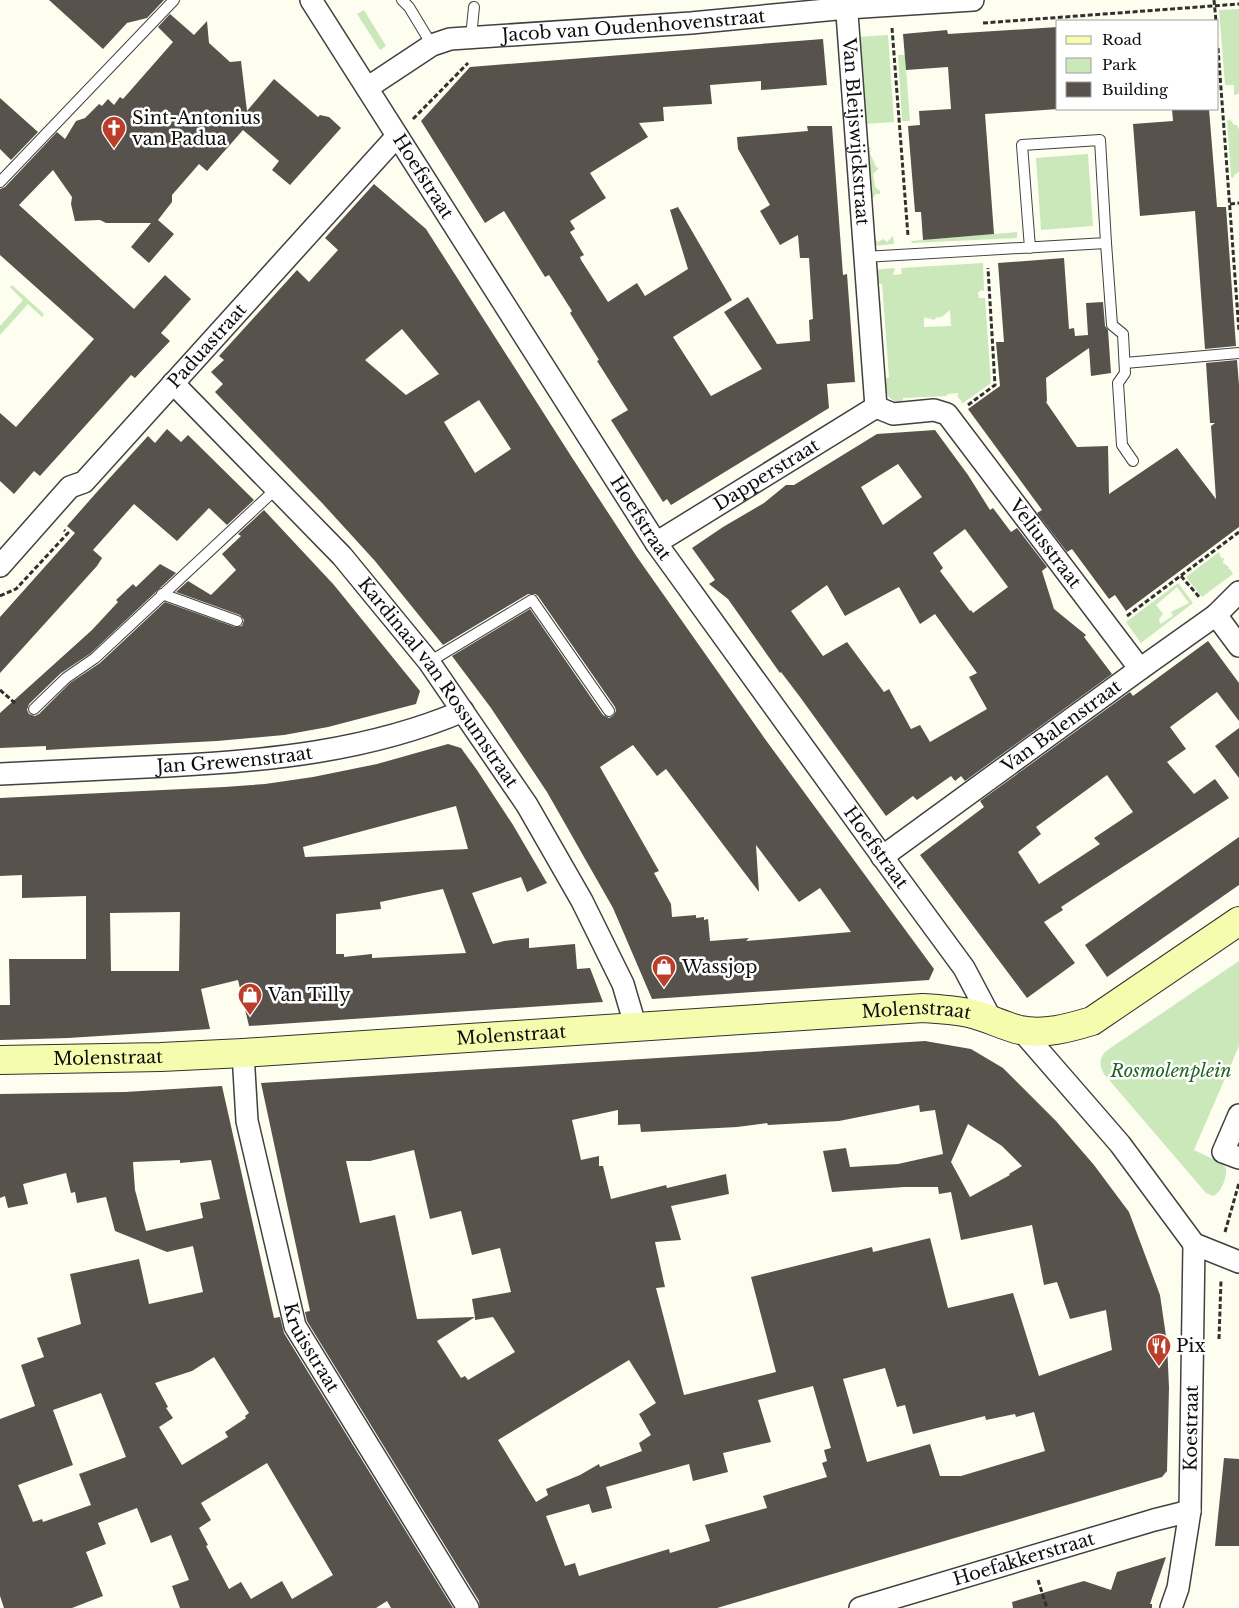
<svg xmlns="http://www.w3.org/2000/svg" width="1239" height="1608" font-family="'Libre Baskerville',serif">
<rect width="100%" height="100%" fill="#fefef0"/>
<g fill="#cae8ba" fill-rule="evenodd">
<polygon points="1239,9 1239,94 1234,95 1234,85 1225,85 1219,10"/>
<polygon points="364,10 386,46 380,50 357,14"/>
<polygon points="888,35 894,122 863,124 857,37"/>
<polygon points="898,55 905,55 910,121 902,121"/>
<polygon points="1230,119 1234,125 1237,125 1239,130 1239,172 1236,174 1235,174 1233,178 1231,177 1227,120 1229,121"/>
<polygon points="867,146 871,148 870,153 876,167 879,168 873,174 875,187 880,191 880,194 876,194 872,199 874,238 878,242 883,239 887,242 893,236 894,244 872,246"/>
<polygon points="1088,154 1093,226 1041,230 1036,158"/>
<polygon points="1017,232 1017,238 912,243 911,241"/>
<path d="M983 263 984 291 981 290 978 293 979 298H985L991 383 963 403H960L962 402 957 396 958 395V393L947 394V396L903 398V403L901 405C888 399 885 393 882 380L889 377 882 284 877 283 874 270 893 268 895 269 893 274 895 275 902 274 901 268ZM950 310 951 326 924 327V317L934 320 937 317 940 318 941 316 942 317Z"/>
<polygon points="12,285 44,314 42,317 28,304 0,335 0,326 23,300 10,287"/>
<polygon points="1219,552 1221,558 1224,558 1223,563 1229,567 1228,569 1230,569 1233,574 1202,597 1186,577"/>
<path d="M1178 583 1193 603 1141 643 1126 622ZM1177 587 1189 603 1171 612 1173 616 1160 624 1159 619 1163 614 1156 605Z"/>
<path d="M1239 961V1046L1194 1150 1221 1163 1226 1168C1227 1177 1222 1192 1213 1196L1206 1193 1104 1074C1098 1064 1100 1055 1109 1049Z"/>
</g>
<g fill="#57524b" fill-rule="evenodd">
<polygon points="49,0 164,0 147,18 127,23 103,49"/>
<polygon points="170,14 194,35 207,21 209,43 230,62 241,61 247,111 274,79 318,117 320,115 329,117 341,128 290,185 272,170 279,161 243,130 207,171 199,164 172,195 172,202 158,220 174,234 149,263 131,247 151,223 106,223 100,220 75,221 71,204 72,197 53,170 19,205 134,309 165,275 191,299 161,333 170,341 135,378 131,375 40,476 34,471 14,494 0,481 0,413 16,427 94,339 0,255 0,189 5,187 57,132 65,139 76,121 85,118 99,104 102,106 108,99 114,105 120,97 123,99 173,42 158,27"/>
<polygon points="1058,27 1058,109 985,114 994,234 923,240 921,212 915,212 908,126 920,125 919,111 951,109 948,67 906,70 903,34 947,30 948,34"/>
<polygon points="823,39 827,85 761,90 761,81 710,85 712,104 663,107 664,121 639,123 648,137 590,173 606,198 570,221 575,229 570,232 584,255 580,257 581,260 608,302 637,283 645,296 688,269 670,210 678,207 732,300 673,337 711,396 762,369 724,312 748,297 777,344 810,341 809,320 813,319 809,258 800,258 798,235 780,245 760,211 770,205 738,149 737,137 808,131 807,126 832,126 843,275 847,274 855,382 827,384 829,408 671,505 667,499 663,502 611,420 628,410 597,361 599,360 570,313 572,311 549,275 545,277 504,211 485,223 421,121 470,67"/>
<polygon points="0,98 38,132 11,160 0,149"/>
<polygon points="1172,109 1209,109 1217,207 1226,207 1236,346 1205,349 1195,211 1140,216 1133,124 1173,121"/>
<path d="M374 184 426 229 571 456 637 557 765 739 934 969 929 980 652 999 613 908 547 792 491 708 452 656 530 609 603 715 609 718 613 716 616 711 615 707 538 596 535 594H528L443 645 375 561 323 504 215 392 223 384 211 372 224 360 219 356 297 270 309 282 338 250 325 238ZM402 329 439 374 406 395 365 360ZM479 400 511 449 475 473 444 422ZM633 745 657 776 666 769 759 892 756 845 799 902 820 888 851 932 746 941 749 938 710 941 708 919 704 920V917L696 918V915L672 917 671 904 654 873 659 871 600 767Z"/>
<polygon points="1064,258 1069,329 1074,328 1075,336 1088,335 1086,303 1103,302 1105,326 1108,330 1111,373 1091,376 1089,348 1046,378 1047,401 1046,402 1077,447 1108,446 1109,494 1177,448 1216,499 1211,426 1215,423 1210,423 1206,363 1237,360 1239,385 1239,527 1126,611 1115,595 1109,599 1072,549 1067,552 1037,513 1042,510 968,409 1000,386 996,342 1004,342 998,263"/>
<polygon points="167,429 181,442 188,435 254,500 227,525 209,508 177,541 134,504 93,550 102,558 97,566 0,673 0,617 75,533 67,526 96,493 148,436 155,443"/>
<path d="M935 430 968 475 990 510 993 508 1011 532 1017 528 1047 567 1042 571 1054 609 1086 635 1084 637 1112 674 965 781 961 776 955 781 951 776 917 800 913 796 886 816 800 697 781 672 780 673 728 599 709 584 715 580 692 548 723 527 764 503 786 485H794L877 434ZM898 464 922 497 883 525 861 487ZM965 529 1008 587 973 613 971 610 970 611 940 571 943 568 933 553ZM827 585 845 616 899 587 920 624 935 614 977 673 969 677 987 709 930 742 920 725 911 729 889 689 884 692 847 642 823 656 791 611Z"/>
<polygon points="264,510 334,585 420,691 416,704 328,727 284,735 217,741 80,748 46,750 46,746 0,748 0,713 92,630 118,602 116,600 133,584 136,587 160,564 176,573 91,653 61,673 29,704 27,710 29,714 35,716 39,714 70,683 100,663 165,602 235,627 242,626 244,620 240,615 176,592 188,581 211,595 236,570 222,554 241,536 238,534"/>
<path d="M1208 641 1239 683V721L1217 692 1170 727 1186 749 1167 762 1194 794 1215 779 1229 798 1090 888 1061 907 1063 910 1044 922 1075 963 1027 998 920 855 984 807 980 801 1130 692 1133 696ZM1107 775 1133 812 1094 838 1100 844 1039 884 1018 852 1041 834 1036 827Z"/>
<polygon points="1239,728 1239,778 1215,746"/>
<path d="M448 744 461 748 477 770 513 825 547 883 527 892 521 877 472 893 492 942 493 944 504 941 529 938V948L575 944 577 969 590 968 603 1002 249 1026 238 980 201 989 210 1029 68 1038 0 1040V1005H10L9 959H86V896L22 898V875L0 876V798L224 787 265 784 313 777 377 764ZM456 806 468 849 305 857 303 847ZM443 889 466 953 372 958V954L344 957V954H336V914L381 909 380 902ZM180 912 179 971H111L110 913Z"/>
<polygon points="1239,837 1239,885 1107,977 1085,945"/>
<path d="M925 1041 971 1049 1003 1068 1056 1121 1094 1165 1129 1212 1160 1295 1167 1343 1169 1388 1167 1471 1162 1477 717 1608H480L479 1601 307 1321 305 1312 310 1311 261 1083ZM919 1105 920 1112 935 1110 943 1154 898 1164 850 1167 846 1148 823 1151 832 1192 904 1187H938L939 1194 951 1192 961 1240 1032 1225 1044 1285 1057 1282 1070 1319 1106 1310 1112 1350 1039 1376 1013 1293 948 1308 930 1238 873 1252 872 1247 751 1277 776 1372 684 1395 656 1288 665 1287 655 1242 681 1240 671 1206 729 1194 726 1174 667 1188 666 1185 611 1199 603 1166H599V1156L581 1160 572 1120 618 1110V1125L640 1124 641 1132 737 1127 767 1123 768 1125 839 1121ZM968 1124 1002 1146 1022 1166 1009 1174 1010 1175 970 1197 951 1162ZM414 1150 430 1219 461 1211 472 1255 500 1248 511 1292 472 1299 475 1317 417 1319 395 1215 360 1223 346 1161H370ZM475 1317V1320L493 1317 515 1352 468 1380 465 1376 461 1378 437 1341ZM629 1360 656 1403 639 1414 651 1435 639 1443 642 1451 600 1467 599 1464 580 1475 546 1489 548 1495 536 1502 498 1440ZM885 1368 897 1407 905 1405 913 1434 985 1416 986 1420 1015 1414 1016 1417 1034 1412 1045 1451 961 1476H940L930 1444 867 1462 843 1379ZM813 1386 831 1448 824 1450 827 1461 822 1463 827 1477 763 1496 767 1508 705 1525 710 1541 670 1553 669 1549 579 1576 575 1563 565 1566 546 1516 589 1504 592 1513 612 1508 606 1487 689 1464 693 1481 728 1472 723 1453 771 1442 758 1400Z"/>
<path d="M222 1086 274 1318 280 1317 284 1333 453 1608H391L387 1601 376 1608H180L172 1586 189 1580 171 1535 151 1543 137 1508 98 1523 96 1518 106 1544 86 1552 103 1596 72 1608H4L0 1596V1419L35 1406 21 1365 44 1357 37 1338 81 1324 70 1274 139 1259 149 1304 203 1292 193 1246 167 1252 115 1231 106 1197 77 1203 75 1192 71 1193 66 1173 23 1184 28 1204 8 1208 5 1196 0 1198V1094L125 1092ZM180 1160V1163L211 1160 220 1199 200 1203 203 1218 146 1231 135 1190 133 1162ZM214 1357 249 1413 245 1416 246 1418 225 1432 228 1437 182 1465 159 1427 173 1418 166 1408 168 1407 155 1383 192 1371ZM101 1393 126 1457 79 1474 91 1505 43 1522 42 1519 33 1522 18 1485 73 1465 53 1410ZM267 1463 333 1575 292 1599 282 1581 251 1599 241 1582 229 1589 206 1546 208 1545 199 1528 211 1520 201 1503Z"/>
<polygon points="1224,1458 1239,1459 1239,1546 1215,1546"/>
<polygon points="1166,1557 1150,1604 1152,1604 1152,1608 1013,1608 1012,1602 1084,1581 1111,1590 1117,1572"/>
</g>
<g fill="none" stroke-linecap="round" stroke-linejoin="round">
<defs>
<g id="lane">
<polyline points="402,0 409,7 432,45"/>
<polyline points="471,37 474,7"/>
<polyline points="0,182 174,0"/>
<polyline points="1106,243 1112,325 1123,334 1125,373 1118,383 1122,445 1133,461"/>
<polyline points="864,257 1106,243 1100,140 1022,145 1030,248"/>
<polyline points="1125,363 1239,353"/>
<polyline points="162,594 237,621"/>
<polyline points="429,662 532,600 609,711"/>
<polyline points="34,709 66,678 95,658 276,489"/>
</g>
<g id="street">
<path id="s1" d="M311 0 656 543 895 874 964 968 992 1021"/>
<path id="s2" d="M846 0 876 407 893 414 934 410 947 414 1140 669"/>
<path id="s3" d="M367 88 432 45 450 39 691 23 847 8 973 0"/>
<path id="s4" d="M173 383 342 556 429 662 527 805 582 901 623 984 636 1028"/>
<path id="s5" d="M656 543 876 407"/>
<path id="s6" d="M0 566 70 487 84 482 397 136"/>
<polyline points="1216,615 1239,646"/>
<path id="s7" d="M0 774C56 771 111 769 167 766 267 761 369 751 463 711"/>
<path id="s8" d="M882 857 1140 669 1216 615 1239 592"/>
<polyline points="1021,1030 1120,1144 1194,1244 1239,1262"/>
<path id="s9" d="M243 1053 247 1121 295 1326 468 1608"/>
<polyline points="1239,1115 1223,1152 1239,1158"/>
<path id="s10" d="M860 1608 1154 1520 1190 1511"/>
<path id="s11" d="M1171 1608 1178 1588 1190 1511 1194 1244"/>
</g>
<g id="secondary">
<path id="s12" d="M0 1060 161 1057 243 1053 923 1008C939 1009 954 1010 969 1013 987 1017 1003 1026 1020 1030 1044 1035 1069 1028 1092 1021L1239 921"/>
</g>
</defs>
<use href="#lane" stroke="#414141" stroke-width="12"/>
<use href="#street" stroke="#414141" stroke-width="24"/>
<use href="#secondary" stroke="#303030" stroke-width="30"/>
<g stroke="#303030" stroke-width="3" stroke-dasharray="5 2.5" stroke-linecap="butt">
<polyline points="1214,0 1216,21"/>
<polyline points="983,23 1239,4"/>
<polyline points="892,28 908,236"/>
<polyline points="1218,48 1239,331"/>
<polyline points="413,119 468,63"/>
<polyline points="1230,204 1239,203"/>
<polyline points="968,405 995,385 988,268"/>
<polyline points="1181,576 1200,598"/>
<polyline points="0,596 16,589 68,533 64,530"/>
<polyline points="1127,616 1239,532"/>
<polyline points="0,690 16,704"/>
<polyline points="1225,1232 1239,1183"/>
<polyline points="1219,1339 1221,1280"/>
<polyline points="1038,1580 1047,1608"/>
</g>
<use href="#lane" stroke="#fff" stroke-width="10"/>
<use href="#street" stroke="#fff" stroke-width="21"/>
<use href="#secondary" stroke="#f6fcad" stroke-width="28"/>
</g>
<defs>
<symbol id="church-pin" viewBox="-11 -11 22 30"><path d="M0 17L-7.5 6A9.5 9.5 0 1 1 7.5 6Z" fill="#ba3e2a" stroke="#fff"/><path d="M-1.2-6h2.4v3.5h3.3v2.4h-3.3V6h-2.4V-.1h-3.3v-2.4h3.3Z" fill="#fff"/></symbol>
<symbol id="shop-pin" viewBox="-11 -11 22 30"><path d="M0 17L-7.5 6A9.5 9.5 0 1 1 7.5 6Z" fill="#ba3e2a" stroke="#fff"/><path d="M-5-2.5h2.3a2.7 3.5 0 0 1 5.4 0H5L5.5 6h-11ZM-1.5-2.5h3a1.5 2.3 0 0 0-3 0Z" fill="#fff"/></symbol>
<symbol id="restaurant-pin" viewBox="-11 -11 22 30"><path d="M0 17L-7.5 6A9.5 9.5 0 1 1 7.5 6Z" fill="#ba3e2a" stroke="#fff"/><path d="M-5-6h1v4h1v-4h1v4h1v-4h1v5L-1.5 .5V6h-2V.5L-5-1ZM5-6V6H3V1.5H1.5Q1.5-4 5-6Z" fill="#fff"/></symbol>
</defs>
<g fill-rule="evenodd">
<use href="#church-pin" x="100" y="114" width="28" height="38"/>
<use href="#shop-pin" x="650" y="953" width="28" height="38"/>
<use href="#shop-pin" x="236" y="981" width="28" height="38"/>
<use href="#restaurant-pin" x="1145" y="1332" width="28" height="38"/>
</g>
<g text-anchor="middle" stroke-width="5" stroke-linejoin="round" paint-order="stroke">
<g font-size="18" fill="#0e0e0e" stroke="#fff">
<text dy="6" stroke="none"><textPath href="#s3" startOffset="281">Jacob van Oudenhovenstraat</textPath></text>
<text dy="6" stroke="none"><textPath href="#s2" startOffset="132">Van Bleijswijckstraat</textPath></text>
<text dy="6" stroke="none"><textPath href="#s1" startOffset="209">Hoefstraat</textPath></text>
<text dy="6" stroke="none"><textPath href="#s6" startOffset="304">Paduastraat</textPath></text>
<text dy="6" stroke="none"><textPath href="#s5" startOffset="130">Dapperstraat</textPath></text>
<text dy="6" stroke="none"><textPath href="#s1" startOffset="614">Hoefstraat</textPath></text>
<text dy="6" stroke="none"><textPath href="#s2" startOffset="644">Veliusstraat</textPath></text>
<text dy="6" stroke="none"><textPath href="#s4" startOffset="401">Kardinaal van Rossumstraat</textPath></text>
<text dy="6" stroke="none"><textPath href="#s8" startOffset="222">Van Balenstraat</textPath></text>
<text dy="6" stroke="none"><textPath href="#s7" startOffset="235">Jan Grewenstraat</textPath></text>
<text dy="6" stroke="none"><textPath href="#s1" startOffset="1019">Hoefstraat</textPath></text>
<text dy="6" stroke="none"><textPath href="#s12" startOffset="918">Molenstraat</textPath></text>
<text dy="6" stroke="none"><textPath href="#s12" startOffset="512">Molenstraat</textPath></text>
<text dy="6" stroke="none"><textPath href="#s12" startOffset="108">Molenstraat</textPath></text>
<text dy="6" stroke="none"><textPath href="#s9" startOffset="305">Kruisstraat</textPath></text>
<text dy="6" stroke="none"><textPath href="#s11" startOffset="182">Koestraat</textPath></text>
<text dy="6" stroke="none"><textPath href="#s10" startOffset="171">Hoefakkerstraat</textPath></text>
</g>
<g font-size="18" fill="#0e0e0e" stroke="#fff" text-anchor="start">
<text x="132" y="124">Sint-Antonius<tspan x="132" dy="21">van Padua</tspan></text>
<text x="682" y="973">Wassjop</text>
<text x="268" y="1001">Van Tilly</text>
<text x="1176" y="1352">Pix</text>
</g>
<g font-size="18" font-style="italic" fill="#226420" stroke="#fff">
<text x="1171" y="1077">Rosmolenplein</text>
</g>
</g>
<rect x="1056" y="20" width="162" height="90" fill="#ffffff" stroke="#9f9f9f"/>
<rect x="1066" y="36" width="25" height="8" fill="#f6fcad" stroke="#9f9f9f"/>
<text x="1102" y="45" font-size="15" fill="#0e0e0e">Road</text>
<rect x="1066" y="58" width="25" height="15" fill="#cae8ba" stroke="#9f9f9f"/>
<text x="1102" y="70" font-size="15" fill="#0e0e0e">Park</text>
<rect x="1066" y="82" width="25" height="15" fill="#57524b" stroke="#9f9f9f"/>
<text x="1102" y="95" font-size="15" fill="#0e0e0e">Building</text>
</svg>
